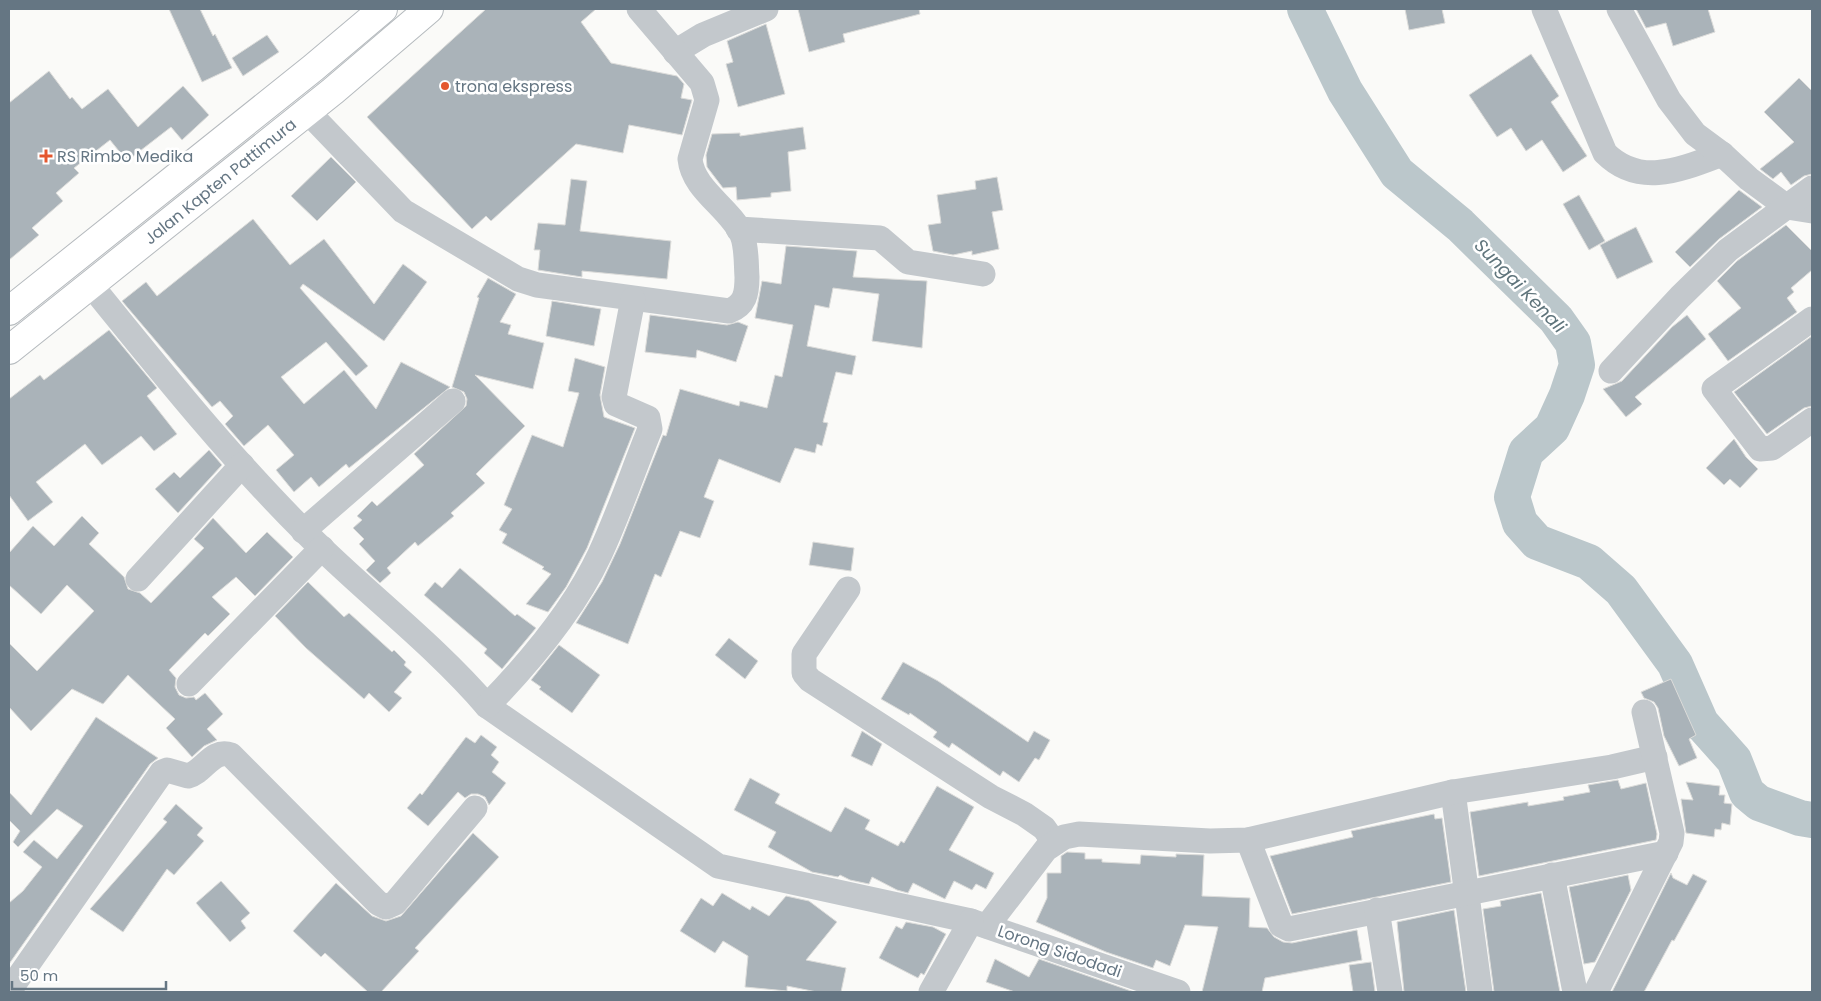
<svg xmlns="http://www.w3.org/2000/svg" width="1821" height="1001" font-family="Poppins,sans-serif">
<rect width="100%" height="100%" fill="#fafaf8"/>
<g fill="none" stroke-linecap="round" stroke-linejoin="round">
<polyline stroke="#bbc7cb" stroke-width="36" points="1305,9 1345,91 1397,173 1460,225 1556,319 1573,343 1577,365 1567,395 1552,428 1526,452 1512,497 1520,523 1537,542 1589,562 1621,590 1675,664 1701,723 1734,760 1747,793 1759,803 1800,818 1812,820"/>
</g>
<g fill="#aab3b9" stroke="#dcdcda">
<polygon points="169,9 200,9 213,36 215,34 232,68 202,82"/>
<polygon points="486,9 596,9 581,22 611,63 677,76 684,84 681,98 692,100 682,135 629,125 623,153 576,144 491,221 486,216 472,229 367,117"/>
<polygon points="798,9 919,9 920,14 843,34 845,42 809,52"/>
<polygon points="1405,9 1442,9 1445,23 1409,30"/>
<polygon points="1636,9 1708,9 1715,32 1673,46 1666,23 1646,28"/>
<polygon points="766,24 785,94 738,107 726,64 733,62 727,41"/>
<polygon points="267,35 279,52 243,76 232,58"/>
<polygon points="1531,54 1559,96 1551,102 1587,156 1563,172 1542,140 1526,151 1511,128 1497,137 1469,95"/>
<polygon points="49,71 70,99 72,97 82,109 108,89 138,127 183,86 209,115 182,140 171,127 127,161 110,140 74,168 79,173 56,193 63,201 32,228 39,235 9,260 9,103"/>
<polygon points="1799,78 1812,91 1812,174 1804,176 1791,185 1781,172 1773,179 1760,169 1794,142 1764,112"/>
<polygon points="803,127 806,149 788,152 791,191 771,193 771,197 737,200 736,187 723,188 707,167 706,155 712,134 740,133 740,136"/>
<polygon points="331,157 356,182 317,221 291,196"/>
<polygon points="997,177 1003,210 992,212 999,249 972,255 972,251 953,255 933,251 928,225 941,223 937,195 976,189 975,181"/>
<polygon points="571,179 587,181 580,231 671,241 667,279 582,271 582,277 538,270 540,250 534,250 538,223 565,225"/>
<polygon points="1739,190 1762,207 1719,239 1690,267 1675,252"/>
<polygon points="1579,195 1605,241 1589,250 1563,204"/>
<polygon points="253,219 290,265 324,239 374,304 403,264 427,282 384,341 303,284 300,288 368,366 356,376 326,342 281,377 304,404 344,370 376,409 401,362 450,387 349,468 346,464 319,487 311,477 294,492 276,470 294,455 268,425 244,446 225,424 233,416 220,401 212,407 122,301 146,282 157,296"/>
<polygon points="1786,225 1812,251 1812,270 1791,288 1794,292 1787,298 1797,312 1728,361 1708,334 1741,308 1717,281 1737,261"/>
<polygon points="1636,227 1653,262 1617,279 1600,245"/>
<polygon points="786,246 857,251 853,277 927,281 922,348 872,341 879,294 833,288 829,308 815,305 807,346 856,356 852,375 836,372 823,422 828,423 822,446 817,444 815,453 795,448 780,483 719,459 704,497 714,501 700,538 680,531 661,577 655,574 628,644 576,623 602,582 620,544 663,435 666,436 680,389 739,406 740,401 767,408 775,375 782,377 793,325 755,318 762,281 781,284"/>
<polygon points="488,278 516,294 500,322 511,325 508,334 544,343 533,389 475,375 525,426 476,474 485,483 451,513 454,516 418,546 415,542 387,568 391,573 380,583 366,570 375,561 359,544 364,539 353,528 362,520 357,516 372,501 377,506 424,465 414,454 466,406 467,399 464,392 452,387 479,298 477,297"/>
<polygon points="552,301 601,309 594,346 546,336"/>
<polygon points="650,315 727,325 738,322 748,326 736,362 697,350 696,358 645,352"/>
<polygon points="1687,315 1706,339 1635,397 1642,404 1626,417 1603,389 1622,381 1672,327"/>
<polygon points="109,330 157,388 147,396 177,434 154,451 141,436 102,465 85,444 36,482 53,502 28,521 9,495 9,399 40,375 44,380"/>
<polygon points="1812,336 1812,406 1804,408 1767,434 1734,392"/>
<polygon points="575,358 605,367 600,395 604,417 635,428 587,548 566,587 548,612 526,604 551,574 542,569 544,567 502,543 507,534 499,530 512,509 504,505 532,435 563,447 579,393 568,391"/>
<polygon points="1734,439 1746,457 1758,469 1740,488 1730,479 1724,485 1706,468"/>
<polygon points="209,450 222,465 178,513 155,489 174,472 180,478"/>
<polygon points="82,516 99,533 89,544 124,577 128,589 140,593 151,603 204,548 194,539 213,518 246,553 267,532 293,557 255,596 236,577 212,597 230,614 208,636 205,633 169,670 176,678 175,687 179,695 186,698 194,697 196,700 205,693 223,714 207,729 217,740 204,746 192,757 166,728 175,719 128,675 103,704 72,689 31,731 9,707 9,643 37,671 94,611 67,585 41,614 9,585 9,553 33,526 54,546"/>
<polygon points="813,542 854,548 851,571 809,565"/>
<polygon points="460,568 515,616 517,614 536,628 502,669 484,653 487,649 424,595 435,582 442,588"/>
<polygon points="308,582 344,617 349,613 392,652 394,650 406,662 404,665 412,672 394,692 402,698 389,712 369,693 364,699 306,648 275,616"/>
<polygon points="729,638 758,661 745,679 715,655"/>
<polygon points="559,645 600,675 572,713 539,689 541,687 531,680"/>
<polygon points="903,662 938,681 1028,742 1034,731 1050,740 1039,760 1035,758 1019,782 1003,771 1000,776 952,743 949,748 933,737 937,732 910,713 909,715 881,699"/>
<polygon points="1671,679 1696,735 1689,739 1697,758 1679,766 1664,736 1658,708 1654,702 1644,698 1641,692"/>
<polygon points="96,717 158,758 150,764 9,964 9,903 23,891 42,867 23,852 34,840 57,859 83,826 57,809 18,847 13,842 20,831 9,820 9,792 31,815"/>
<polygon points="862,731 882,744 872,766 851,756"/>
<polygon points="481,735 497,747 491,755 499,762 492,772 506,783 489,805 485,797 478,794 471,794 465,798 458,792 428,826 407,808 420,793 422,795 466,737 475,743"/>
<polygon points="750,778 780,794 775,803 831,832 845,807 870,820 865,829 898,846 901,841 904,843 937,786 974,807 949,850 994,873 986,889 976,884 972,890 954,881 945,899 913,883 908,893 897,890 872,877 869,884 850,880 840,875 838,877 812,872 768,847 776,832 734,810"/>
<polygon points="1618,780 1621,789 1646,783 1657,834 1656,840 1479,876 1470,812 1528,802 1528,806 1564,800 1563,797 1590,792 1588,785"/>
<polygon points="1686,782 1720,786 1719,795 1725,795 1724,803 1732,804 1730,825 1722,823 1721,830 1715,829 1714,837 1686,833 1681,799 1693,800"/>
<polygon points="176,804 203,828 197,835 204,841 174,875 167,869 123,932 90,909 167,822 163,819"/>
<polygon points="1434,814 1435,819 1442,818 1451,882 1292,914 1270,856 1353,837 1351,831"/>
<polygon points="473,833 499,857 415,948 419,951 381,992 368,992 325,953 321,957 293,931 336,883 372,916 386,921 401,916"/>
<polygon points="1067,852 1085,853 1085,859 1102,859 1102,862 1140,864 1141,855 1176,857 1176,854 1204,855 1202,896 1250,898 1249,927 1267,928 1274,937 1283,942 1292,943 1357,930 1362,960 1265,978 1262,992 1202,992 1218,927 1185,925 1170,966 1156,960 1153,968 1106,952 1036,922 1047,898 1047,873 1061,873 1061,856"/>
<polygon points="1671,873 1673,878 1687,885 1693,874 1707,881 1674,941 1672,940 1644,992 1612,992"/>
<polygon points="1628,875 1631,890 1595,962 1584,964 1569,887"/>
<polygon points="221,881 250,913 241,921 246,928 230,942 196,903"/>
<polygon points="722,893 750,910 752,906 769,916 786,896 809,901 837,922 806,960 846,968 841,992 817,992 787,986 787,991 745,987 748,956 723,941 715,953 680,931 701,898 713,906"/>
<polygon points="1541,893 1560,992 1494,992 1483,909 1501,906 1500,901"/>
<polygon points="1454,910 1466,992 1404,992 1397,922"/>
<polygon points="906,922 933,927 946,934 924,975 921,973 918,978 879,958 896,926 902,929"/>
<polygon points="995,959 1029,977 1039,959 1134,992 1015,992 986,982"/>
<polygon points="1371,962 1375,992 1353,992 1349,965"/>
</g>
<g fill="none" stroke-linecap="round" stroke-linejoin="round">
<defs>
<g id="primary">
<polyline points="9,311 313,68 383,9"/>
<polyline points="9,350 333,91 429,9"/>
</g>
</defs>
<use href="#primary" stroke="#b5babe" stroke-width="30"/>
<g stroke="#c3c8cc" stroke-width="25">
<path d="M1544 9 1605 153C1640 188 1682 169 1722 154"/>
<polyline points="1619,9 1669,100 1695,134 1722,154 1749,179 1787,207 1812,211"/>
<polyline points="675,52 703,35 766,9"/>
<path d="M307 111 403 211 518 279 537 285 729 311C745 305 747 294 747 277 746 264 747 247 742 235 730 208 693 190 690 159L707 100 702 83 639 9"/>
<polyline points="738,229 880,238 908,262 983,274"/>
<path d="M91 285C159 369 227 454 304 531 363 591 432 642 487 706L718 866 971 921 1178 992"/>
<polyline points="1812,319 1714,389 1760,449 1772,448 1812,420"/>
<polyline points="1611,371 1680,297 1728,250 1812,188"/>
<polyline points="303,531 453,401"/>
<polyline points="138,579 242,465"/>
<polyline points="848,589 804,654 804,673 810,680 991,797 1024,814 1044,828 1054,842"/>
<polyline points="189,684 322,548"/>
<path d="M487 706C529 663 575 608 600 554 619 513 633 471 650 429L648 418 616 404 614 397 633 299"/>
<polyline points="1453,792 1480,992"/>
<polyline points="1248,840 1281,925 1289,929 1666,853"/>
<polyline points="1552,875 1575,992"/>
<polyline points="1377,910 1390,992"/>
<polyline points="987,926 1046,849 1064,837 1079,834 1210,841 1248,840 1453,792 1612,767 1655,757"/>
<path d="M9 991 162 772 167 770 188 776C204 772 212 748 231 755L378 903 386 907 395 903 475 808"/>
<polyline points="931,992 971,921"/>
<polyline points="1596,992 1671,842 1672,833 1644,712"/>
</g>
<use href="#primary" stroke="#fff" stroke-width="28"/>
</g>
<g fill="#e4572e" stroke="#fff" stroke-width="2">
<circle cx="445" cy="86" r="5"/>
<path d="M43.5 148.5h5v5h5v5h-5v5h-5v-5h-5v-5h5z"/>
</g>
<g text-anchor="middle" stroke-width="5" stroke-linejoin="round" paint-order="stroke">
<g font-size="16" fill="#657683" stroke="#fff" text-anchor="start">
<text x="455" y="92">trona ekspress</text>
<text x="57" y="162">RS Rimbo Medika</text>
</g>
<g font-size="16" fill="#657683" stroke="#fff">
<text transform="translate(220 181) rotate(-39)" y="6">Jalan Kapten Pattimura</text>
<text transform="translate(1060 951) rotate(19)" y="6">Lorong Sidodadi</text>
</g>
<g font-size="18" font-style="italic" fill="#60757c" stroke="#fff">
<text transform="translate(1520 286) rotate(46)" y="6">Sungai Kenali</text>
</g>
</g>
<rect width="1821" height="1001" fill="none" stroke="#657683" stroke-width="20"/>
<path d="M12 981v8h154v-8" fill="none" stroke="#657683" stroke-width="2.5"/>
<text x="20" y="981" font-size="15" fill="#657683" stroke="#ffffff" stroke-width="4" paint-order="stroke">50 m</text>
</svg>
